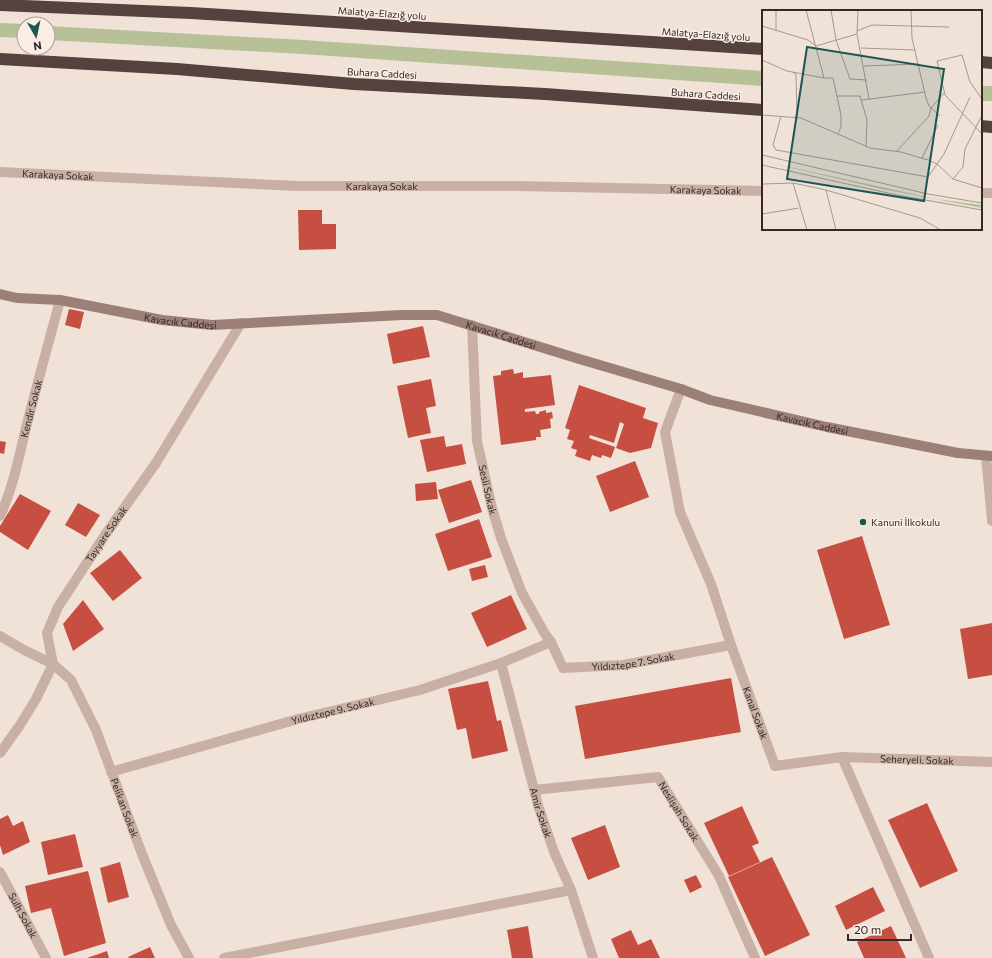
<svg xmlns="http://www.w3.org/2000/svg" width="992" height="958" font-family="Commissioner,sans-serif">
<rect width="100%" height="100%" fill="#f1e2d8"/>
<g fill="#b8c098">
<polygon points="0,23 24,24 24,38 0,37"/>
<polygon points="48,26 304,40 763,71 763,86 302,54 48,40"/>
<rect x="981" y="86" width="11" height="15"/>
</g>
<g fill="#c64f41">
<polygon points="298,210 322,210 322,224 336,224 336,249 299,250"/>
<polygon points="69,309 84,312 80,329 65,325"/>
<polygon points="423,326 430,357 393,364 387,334"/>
<polygon points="513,369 514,374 523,372 523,378 551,375 555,405 525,409 525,412 535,411 536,414 539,414 539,412 546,410 546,413 552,412 553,418 550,419 551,428 540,430 541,437 536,437 536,440 501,445 493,376 501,375 501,371"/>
<polygon points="431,379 436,406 426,408 431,433 408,438 397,386"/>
<polygon points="579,385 646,408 643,418 658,423 651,448 630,453 616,448 624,424 620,422 614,443 590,435 589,438 615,447 611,458 602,455 601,458 592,455 590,461 575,456 577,450 571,448 574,441 567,439 570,430 565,428"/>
<polygon points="444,436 446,447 462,444 466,464 427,472 420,440"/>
<polygon points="0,441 6,442 4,454 0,453"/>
<polygon points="635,461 649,497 610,512 596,476"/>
<polygon points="471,480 482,512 449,523 438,490"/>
<polygon points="436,482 438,499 416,501 415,484"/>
<polygon points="20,494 51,511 28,550 0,532 0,526"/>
<polygon points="78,503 100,515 86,537 65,525"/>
<polygon points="479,519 492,557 448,571 435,534"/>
<polygon points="862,536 890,625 844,639 817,550"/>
<polygon points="120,550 142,578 113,601 90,573"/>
<polygon points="485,565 488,577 472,581 469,569"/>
<polygon points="511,595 527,629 487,647 471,613"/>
<polygon points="83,600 104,629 73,651 63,624"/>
<polygon points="992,623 992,675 968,679 960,629"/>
<polygon points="731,678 741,732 585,759 575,706"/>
<polygon points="488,681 497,721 501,720 508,751 472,759 466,728 457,730 448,689"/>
<polygon points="927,803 958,871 920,888 888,820"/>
<polygon points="742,806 759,843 752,846 760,862 729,876 704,823"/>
<polygon points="8,815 13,826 23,821 30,842 3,855 0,845 0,819"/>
<polygon points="605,825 620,867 588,880 571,838"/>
<polygon points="75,834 83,867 48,875 41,842"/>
<polygon points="772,857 810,935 765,956 728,877"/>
<polygon points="120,862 129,897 108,903 100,868"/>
<polygon points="88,871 106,943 64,956 51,908 31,913 25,886"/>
<polygon points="696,875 702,887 690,893 684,880"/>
<polygon points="873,887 885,911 846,930 835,906"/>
<polygon points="528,926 533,958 512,958 507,930"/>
<polygon points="891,926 906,958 864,958 857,942"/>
<polygon points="631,930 638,945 651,939 660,958 619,958 611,939"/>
<polygon points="150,947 155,958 129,958 128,957"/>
<polygon points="107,951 109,958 87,958"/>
</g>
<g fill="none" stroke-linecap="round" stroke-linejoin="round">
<g stroke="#c9b0a4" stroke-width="10">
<path id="s1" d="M0 172 298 186H517L763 191"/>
<polyline points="981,193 992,193"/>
<path id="s2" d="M472 325 477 441 492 508 501 538 522 593 545 634 551 642 563 668 623 665 731 645"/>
<path id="s3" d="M681 389 665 432 680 512 711 584 731 645 775 766 842 757 929 958"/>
<polyline points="986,456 992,521"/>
<path id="s4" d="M0 516C15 484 20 449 29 416 39 377 50 338 60 300"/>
<path id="s5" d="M0 636 24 650 53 664 71 680 96 730 142 854 171 925 189 958"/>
<path id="s6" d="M501 663 538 805 554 852 571 890 593 958"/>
<path id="s7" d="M0 753 20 725 36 699 53 664 47 633 58 607 105 535 156 463 241 323"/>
<path id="s8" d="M842 757 992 762"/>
<path id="s9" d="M111 772 298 719 420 690 501 663 551 642"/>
<path id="s10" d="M534 790 658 777 719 876 755 958"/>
<path id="s11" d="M0 872 46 958"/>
<polyline points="224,958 571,890"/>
</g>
<path stroke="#9c7f76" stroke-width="10" id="s12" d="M0 294 17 298 60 300 162 320 212 325 402 315H437L576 358 681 389 710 400 827 427 958 453 992 456"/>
<g stroke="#55413d" stroke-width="12">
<polyline points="0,5 191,13 763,49"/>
<polyline points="0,59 177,69 354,84 545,94 763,110"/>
<polyline points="981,62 992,63"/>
<polyline points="981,126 992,127"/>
</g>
</g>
<circle fill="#1c5652" stroke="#f9ede4" stroke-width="1.5" cx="863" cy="522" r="4"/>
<g text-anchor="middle" stroke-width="3" stroke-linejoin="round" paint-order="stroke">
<g font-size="10" fill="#342926" stroke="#f9ede4">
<text transform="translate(382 13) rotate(4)" y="4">Malatya-Elazığ yolu</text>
<text transform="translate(706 34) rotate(4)" y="4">Malatya-Elazığ yolu</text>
<text transform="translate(382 73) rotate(3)" y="4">Buhara Caddesi</text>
<text transform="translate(706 94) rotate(4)" y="4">Buhara Caddesi</text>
<text dy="4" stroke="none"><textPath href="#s1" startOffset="58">Karakaya Sokak</textPath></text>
<text dy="4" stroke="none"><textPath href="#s1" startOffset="382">Karakaya Sokak</textPath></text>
<text dy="4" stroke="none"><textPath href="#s1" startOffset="706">Karakaya Sokak</textPath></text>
<text dy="4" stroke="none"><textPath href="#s12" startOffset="183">Kavacık Caddesi</textPath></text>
<text dy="4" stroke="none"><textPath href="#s12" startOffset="507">Kavacık Caddesi</textPath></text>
<text dy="4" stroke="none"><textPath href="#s4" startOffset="112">Kendir Sokak</textPath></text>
<text dy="4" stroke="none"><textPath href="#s12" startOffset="831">Kavacık Caddesi</textPath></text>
<text dy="4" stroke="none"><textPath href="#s2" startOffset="166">Sesli Sokak</textPath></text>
<text dy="4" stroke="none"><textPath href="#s7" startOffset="251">Tayyare Sokak</textPath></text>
<text dy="4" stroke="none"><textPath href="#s2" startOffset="431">Yıldıztepe 7. Sokak</textPath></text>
<text dy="4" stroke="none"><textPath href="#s9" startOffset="230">Yıldıztepe 9. Sokak</textPath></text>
<text dy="4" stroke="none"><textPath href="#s3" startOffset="342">Kanal Sokak</textPath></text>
<text dy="4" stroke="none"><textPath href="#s8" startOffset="75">Seheryeli. Sokak</textPath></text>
<text dy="4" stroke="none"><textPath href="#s5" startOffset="223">Pelikan Sokak</textPath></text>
<text dy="4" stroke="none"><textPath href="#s10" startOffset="165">Neslişah Sokak</textPath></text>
<text dy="4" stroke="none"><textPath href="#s6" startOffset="155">Amir Sokak</textPath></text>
<text dy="4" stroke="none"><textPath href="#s11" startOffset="49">Sulh Sokak</textPath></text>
</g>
<g font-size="10" fill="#342926" stroke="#f9ede4" text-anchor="start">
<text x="871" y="526">Kanuni İlkokulu</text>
</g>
</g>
<g transform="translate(762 10)">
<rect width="220" height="220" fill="#f1e2d8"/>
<path d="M0 151 174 189 220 195V198L120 179Z" fill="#b8c098"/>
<path fill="none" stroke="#a59891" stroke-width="1" d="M14 0V21M44 0 62 68H71L79 105V117L76 123M69 0 74 30 88 69 105 70M96 0 95 24 107 89M149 0 150 28 164 88 167 96 178 106M0 16 46 30 54 36 95 24M95 21 110 15 187 17M99 38 153 40M0 50 25 61 62 68M102 56 156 54M31 62 34 65 35 107M75 86H98L105 110 104 136M220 89 208 72 200 45 175 51 183 85 220 124M100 90 163 82M0 105 39 108 108 138 139 142 166 150 175 154 191 169 220 178M19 106 11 135 14 140 166 167 182 144 208 87M135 141 167 106 169 98 183 82M0 145 166 184 220 193M160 148 176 115M0 155 135 185 220 200M191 169 201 157 203 139 220 105M31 173 45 220M0 174 31 173 64 180 158 208 179 220M64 180 74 220M0 204 37 198"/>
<path fill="#1c5652" fill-opacity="0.15" stroke="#1c5652" stroke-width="2" d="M45 37 182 59 162 191 25 169Z"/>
<rect width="220" height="220" fill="none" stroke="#342926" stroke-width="2"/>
</g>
<g transform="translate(36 36) rotate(171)"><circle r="19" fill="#f9ede4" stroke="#aa9f98"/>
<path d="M0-3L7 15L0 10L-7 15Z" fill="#1c5652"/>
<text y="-6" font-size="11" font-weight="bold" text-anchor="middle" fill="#342926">N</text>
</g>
<path d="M848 934v6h63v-6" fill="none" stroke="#342926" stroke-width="2"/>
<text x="854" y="934" font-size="12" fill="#342926" stroke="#f9ede4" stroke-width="3" paint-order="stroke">20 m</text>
</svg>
